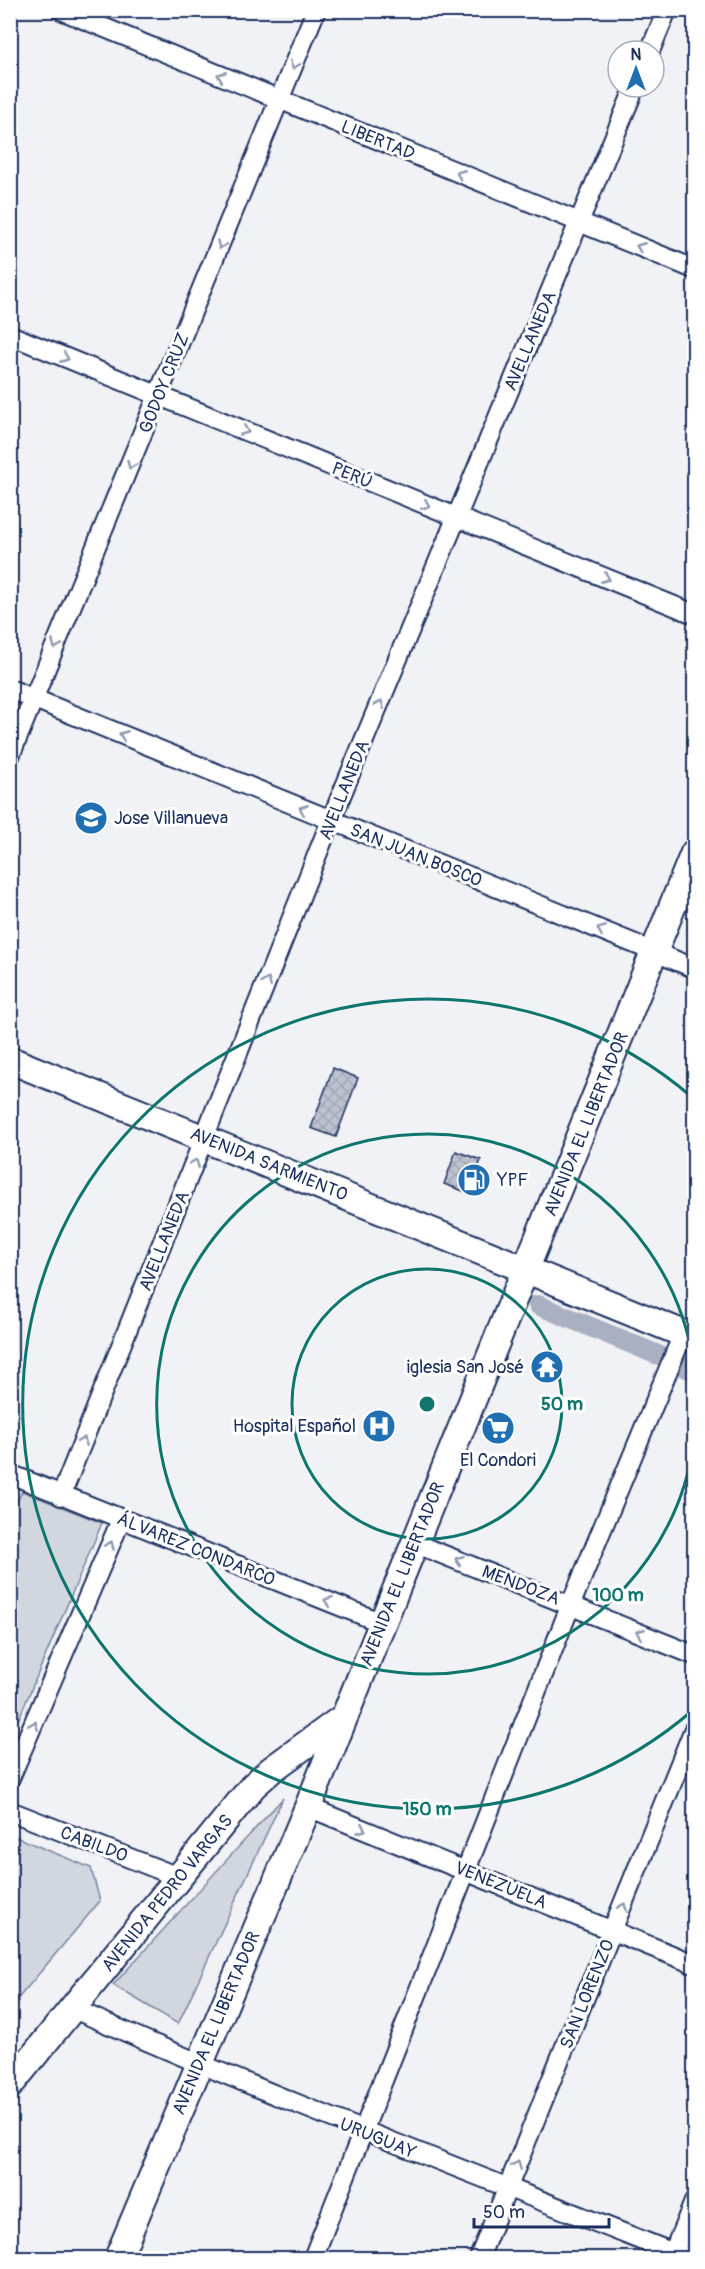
<svg xmlns="http://www.w3.org/2000/svg" width="705" height="2269" font-family="Pangolin,sans-serif">
<defs>
<pattern id="building-cross-hatch" width="8" height="8" patternUnits="userSpaceOnUse" patternTransform="scale(1.5)"><rect width="8" height="8" fill="#bcc2d0"/><path d="M0 0l8 8M0 8l8-8" fill="none" stroke="#a1a7b5"/></pattern>
</defs>
<rect width="100%" height="100%" fill="#f1f2f5"/>
<filter id="ink" filterUnits="userSpaceOnUse"><feTurbulence type="fractalNoise" baseFrequency=".0167" numOctaves="2"/><feDisplacementMap in="SourceGraphic" scale="12" xChannelSelector="R" yChannelSelector="G"/><feConvolveMatrix kernelMatrix="1 2 1 2 8 2 1 2 1" color-interpolation-filters="sRGB"/></filter>
<g filter="url(#ink)">
<g fill="#d2d6df" stroke="#76829e" stroke-width="1.5">
<polygon points="22,1491 102,1523 11,1737 10,1518"/>
<polygon points="283,1798 178,2024 113,1985"/>
<polygon points="11,1835 91,1868 100,1901 11,2007"/>
</g>
<g fill="none" stroke-linecap="round" stroke-linejoin="round">
<g stroke="#a8b0c2" stroke-width="20">
<polyline points="538,1305 658,1355"/>
<polyline points="685,1367 694,1371"/>
</g>
</g>
<g fill="url(#building-cross-hatch)" stroke="#1b2f5e" stroke-width="1.5">
<polygon points="333,1068 358,1078 336,1137 311,1128"/>
<polygon points="456,1151 481,1160 469,1193 444,1184"/>
</g>
<g fill="none" stroke-linecap="round" stroke-linejoin="round">
<defs>
<g id="street">
<polyline points="61,10 694,269"/>
<polyline points="650,51 667,10"/>
<polyline points="10,335 694,614"/>
<polyline points="10,689 694,968"/>
<polyline points="10,756 316,10"/>
<polyline points="10,1474 382,1623"/>
<polyline points="61,1496 331,820 635,87"/>
<polyline points="414,1543 694,1655"/>
<polyline points="10,1778 121,1520"/>
<polyline points="308,1807 694,1964"/>
<polyline points="10,1811 178,1877"/>
<path d="M74 2009C275 2099 481 2176 686 2258"/>
<polyline points="313,2258 571,1604 683,1334"/>
<polyline points="479,2258 694,1729"/>
<polyline points="671,2258 694,2202"/>
</g>
<g id="secondary">
<polyline points="10,1060 694,1338"/>
<polyline points="10,2085 253,1786 271,1770 341,1719"/>
<polyline points="118,2258 308,1807 694,853"/>
</g>
</defs>
<use href="#street" stroke="#1b2f5e" stroke-width="22"/>
<use href="#secondary" stroke="#1b2f5e" stroke-width="30"/>
<use href="#street" stroke="#fff" stroke-width="18"/>
<use href="#secondary" stroke="#fff" stroke-width="26"/>
</g>
<defs><path id="oneway-chevron" d="M-2-3.5L2.5 0L-2 3.5" fill="none" stroke-width="1.6" stroke-linecap="round" stroke-linejoin="round" transform="scale(1.5)"/></defs>
<g stroke="#8d97ae">
<use href="#oneway-chevron" transform="translate(294 65) rotate(112)"/>
<use href="#oneway-chevron" transform="translate(221 76) rotate(-158)"/>
<use href="#oneway-chevron" transform="translate(460 174) rotate(-158)"/>
<use href="#oneway-chevron" transform="translate(221 245) rotate(112)"/>
<use href="#oneway-chevron" transform="translate(640 247) rotate(-158)"/>
<use href="#oneway-chevron" transform="translate(65 358) rotate(22)"/>
<use href="#oneway-chevron" transform="translate(245 431) rotate(22)"/>
<use href="#oneway-chevron" transform="translate(131 465) rotate(113)"/>
<use href="#oneway-chevron" transform="translate(426 505) rotate(22)"/>
<use href="#oneway-chevron" transform="translate(606 578) rotate(22)"/>
<use href="#oneway-chevron" transform="translate(56 645) rotate(113)"/>
<use href="#oneway-chevron" transform="translate(380 704) rotate(-67)"/>
<use href="#oneway-chevron" transform="translate(123 735) rotate(-158)"/>
<use href="#oneway-chevron" transform="translate(303 809) rotate(-158)"/>
<use href="#oneway-chevron" transform="translate(601 930) rotate(-158)"/>
<use href="#oneway-chevron" transform="translate(267 982) rotate(-68)"/>
<use href="#oneway-chevron" transform="translate(195 1163) rotate(-68)"/>
<use href="#oneway-chevron" transform="translate(83 1441) rotate(-68)"/>
<use href="#oneway-chevron" transform="translate(110 1545) rotate(-67)"/>
<use href="#oneway-chevron" transform="translate(459 1560) rotate(-159)"/>
<use href="#oneway-chevron" transform="translate(328 1601) rotate(-159)"/>
<use href="#oneway-chevron" transform="translate(640 1633) rotate(-158)"/>
<use href="#oneway-chevron" transform="translate(34 1725) rotate(-67)"/>
<use href="#oneway-chevron" transform="translate(362 1829) rotate(22)"/>
<use href="#oneway-chevron" transform="translate(623 1907) rotate(-68)"/>
<use href="#oneway-chevron" transform="translate(517 2165) rotate(-68)"/>
</g>
</g>
<g fill="none" stroke="#0f766e" stroke-width="3">
<circle cx="427" cy="1404" r="135"/>
<path d="M694 1442A270 270 0 1 1 694 1366"/>
<path d="M693 1710A405 405 0 1 1 693 1098"/>
</g>
<defs>
<symbol id="school-disc" viewBox="-11 -11 22 22"><circle r="9.5" fill="#1f6fb2" stroke="#fff"/><path d="M0-5L7-2L0 1L-7-2ZM-4 1L0 2.5L4 1V4Q0 6-4 4Z" fill="#fff"/></symbol>
<symbol id="fuel-disc" viewBox="-11 -11 22 22"><circle r="9.5" fill="#1f6fb2" stroke="#fff"/><path d="M-5.5-6h7V0h2V4h1.3V-2.5L3-4.5l.8-.8L6-3V5H2.5V1h-1V6h-7ZM-4.2-4.7v3.2H.2V-4.7Z" fill="#fff"/></symbol>
<symbol id="temple-disc" viewBox="-11 -11 22 22"><circle r="9.5" fill="#1f6fb2" stroke="#fff"/><path d="M0-6L5-2H3V0L6.5 2.5H4V6H1.5V3h-3V6H-4V2.5H-6.5L-3 0V-2H-5Z" fill="#fff"/></symbol>
<symbol id="hospital-disc" viewBox="-11 -11 22 22"><circle r="9.5" fill="#1f6fb2" stroke="#fff"/><path d="M-5-5h3v3.5h4V-5h3V5h-3V1.5h-4V5h-3Z" fill="#fff"/></symbol>
<symbol id="supermarket-disc" viewBox="-11 -11 22 22"><circle r="9.5" fill="#1f6fb2" stroke="#fff"/><path d="M-6-5.5h2.5l.6 2H6L4.5 2H-2.5L-4.4-4H-6ZM-1.5 3.2a1.3 1.3 0 1 0 .1 0ZM3 3.2a1.3 1.3 0 1 0 .1 0Z" fill="#fff"/></symbol>
</defs>
<g fill-rule="evenodd">
<use href="#school-disc" x="72" y="799" width="38" height="38"/>
<use href="#fuel-disc" x="455" y="1161" width="38" height="38"/>
<use href="#temple-disc" x="528" y="1348" width="38" height="38"/>
<use href="#hospital-disc" x="360" y="1407" width="38" height="38"/>
<use href="#supermarket-disc" x="479" y="1409" width="38" height="38"/>
</g>
<g text-anchor="middle" stroke-width="6" stroke-linejoin="round" paint-order="stroke">
<g font-size="18" fill="#1b2f5e" stroke="#fff">
<text transform="translate(378 140) rotate(22)" y="6">LIBERTAD</text>
<text transform="translate(530 341) rotate(-67)" y="6">AVELLANEDA</text>
<text transform="translate(164 383) rotate(-68)" y="6">GODOY CRUZ</text>
<text transform="translate(352 475) rotate(22)" y="6">PERÚ</text>
<text transform="translate(344 790) rotate(-68)" y="6">AVELLANEDA</text>
<text transform="translate(416 855) rotate(22)" y="6">SAN JUAN BOSCO</text>
<text transform="translate(586 1124) rotate(-68)" y="6">AVENIDA EL LIBERTADOR</text>
<text transform="translate(269 1164) rotate(22)" y="6">AVENIDA SARMIENTO</text>
<text transform="translate(164 1241) rotate(-68)" y="6">AVELLANEDA</text>
<text transform="translate(196 1549) rotate(22)" y="6">ÁLVAREZ CONDARCO</text>
<text transform="translate(402 1574) rotate(-68)" y="6">AVENIDA EL LIBERTADOR</text>
<text transform="translate(521 1585) rotate(21)" y="6">MENDOZA</text>
<text transform="translate(94 1844) rotate(21)" y="6">CABILDO</text>
<text transform="translate(501 1885) rotate(22)" y="6">VENEZUELA</text>
<text transform="translate(167 1893) rotate(-51)" y="6">AVENIDA PEDRO VARGAS</text>
<text transform="translate(587 1994) rotate(-68)" y="6">SAN LORENZO</text>
<text transform="translate(216 2023) rotate(-67)" y="6">AVENIDA EL LIBERTADOR</text>
<text transform="translate(378 2138) rotate(22)" y="6">URUGUAY</text>
</g>
<g font-size="18" fill="#1b2f5e" stroke="#fff" text-anchor="start">
<text x="114" y="824">Jose Villanueva</text>
<text x="497" y="1186">YPF</text>
<text x="524" y="1373" text-anchor="end">iglesia San José</text>
<text x="356" y="1432" text-anchor="end">Hospital Español</text>
<text x="498" y="1466" text-anchor="middle">El Condori</text>
</g>
</g>
<circle cx="427" cy="1404" r="9" fill="#0f766e" stroke="#fff" stroke-width="3"/>
<g font-size="18" text-anchor="middle" font-weight="bold" fill="#0f766e" stroke="#fff" stroke-width="6" stroke-linejoin="round" paint-order="stroke">
<text x="562" y="1410">50 m</text>
<text x="618" y="1601">100 m</text>
<text x="427" y="1815">150 m</text>
</g>
<rect width="705" height="2269" fill="none" stroke="#fff" stroke-width="36"/>
<rect x="18" y="18" width="669" height="2233" fill="none" stroke="#1b2f5e" stroke-width="2" filter="url(#ink)"/>
<g transform="translate(636 69)"><circle r="28" fill="#ffffff" stroke="#a4acbf" stroke-width="1.5"/>
<path d="M0-4.5L10 22L0 15L-10 22Z" fill="#1f6fb2"/>
<text y="-9" font-size="16" font-weight="bold" text-anchor="middle" fill="#1b2f5e">N</text>
</g>
<path d="M474 2218v9h135v-9" fill="none" stroke="#1b2f5e" stroke-width="3"/>
<text x="483" y="2218" font-size="18" fill="#1b2f5e" stroke="#ffffff" stroke-width="4.5" paint-order="stroke">50 m</text>
</svg>
